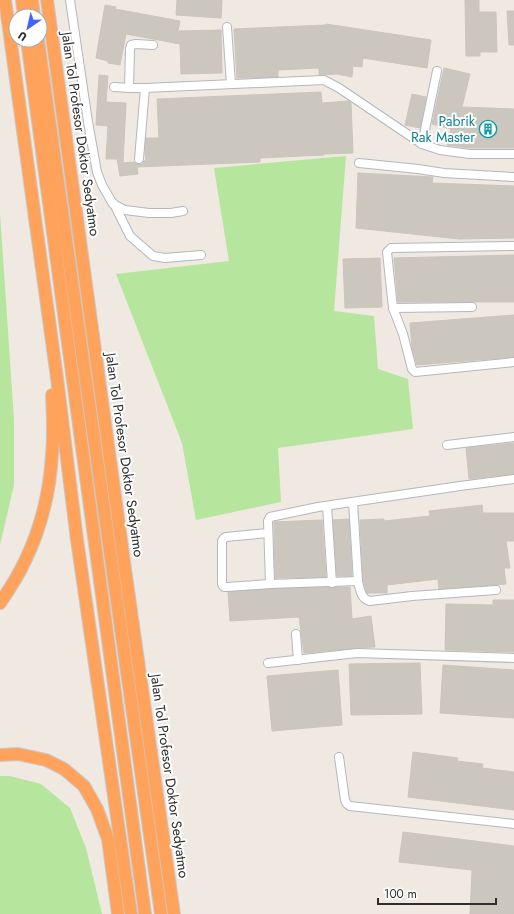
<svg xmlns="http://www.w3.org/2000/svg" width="514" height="914" font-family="Jost,sans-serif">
<rect width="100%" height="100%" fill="#efe9e1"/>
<g fill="#b6e59e">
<polygon points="346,156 334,311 374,316 378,369 408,379 413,429 278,448 281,502 196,520 182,443 116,274 229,261 214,168"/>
<polygon points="0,213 14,420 14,485 0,545"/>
<polygon points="0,776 10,776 41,784 70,808 86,848 102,914 0,914"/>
</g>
<g fill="#cbc7bf" stroke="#cbc5ba">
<polygon points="177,0 222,0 221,18 176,15"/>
<polygon points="465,0 479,0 479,12 496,12 497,52 480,52 480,56 466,56"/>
<polygon points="105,5 116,7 115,9 180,21 178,31 221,30 222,73 181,74 180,44 126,34 120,65 108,63 108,61 96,58"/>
<polygon points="507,11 514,11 514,45 509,45"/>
<polygon points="326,24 431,40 427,68 363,58 362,67 353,66 352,77 337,74 319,75 319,68 278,70 278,77 237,78 234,29 325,25"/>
<polygon points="444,68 470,74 462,107 514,109 514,148 470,148 447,145 451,129 432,124"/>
<polygon points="99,75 108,76 106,102 126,103 123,163 134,162 138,164 142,164 144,161 146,160 145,150 146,138 159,138 157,99 321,92 322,103 349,101 351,103 353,153 324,154 324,155 260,158 260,162 137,167 138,174 120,176 117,159 106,159 108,126 96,125"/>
<polygon points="412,94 426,97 420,128 405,125"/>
<polygon points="358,173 433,177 432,183 514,186 514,238 459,239 356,228"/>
<polygon points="514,255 514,302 398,302 394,258"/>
<polygon points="380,258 382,307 345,308 343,259"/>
<polygon points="514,315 514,357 417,365 412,348 410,323"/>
<polygon points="514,443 514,474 469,479 466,448"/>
<polygon points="482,505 483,513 514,513 514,541 506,541 510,568 504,568 506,584 439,589 438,579 387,585 387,593 367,593 363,580 360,520 384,519 384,521 430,516 429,511"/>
<polygon points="349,519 352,576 337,576 333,520"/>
<polygon points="322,520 326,577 275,578 274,522"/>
<polygon points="329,587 332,588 335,587 350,587 352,619 371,616 375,647 356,648 304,653 299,617 230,621 228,592 270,589"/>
<polygon points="493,600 514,600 514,652 445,650 446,604 493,605"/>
<polygon points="420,663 422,714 351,715 349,664"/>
<polygon points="443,665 514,670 514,718 440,713"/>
<polygon points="338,670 342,725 272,731 267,676"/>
<polygon points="413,752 458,758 457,761 483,764 482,768 514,772 514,810 408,797"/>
<polygon points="403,832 514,846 514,914 470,914 472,870 399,862"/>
</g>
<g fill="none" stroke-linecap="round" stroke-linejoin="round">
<defs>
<g id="minor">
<polyline points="70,0 88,122 97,172 102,185 113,204 125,210 149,213 171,213 183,211"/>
<polyline points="227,27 231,84"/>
<polyline points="114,87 129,88"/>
<polyline points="145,88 129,88 130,49 131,45 136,44 153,45"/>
<polyline points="422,144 437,71"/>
<polyline points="139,159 145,88 324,80 339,88 422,144 440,150 470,154 514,154"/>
<polyline points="359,163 418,169 444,173 514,177"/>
<polyline points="114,204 130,236 153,256 165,258 201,255"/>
<polyline points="514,246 391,248 387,252 393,308 403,334 412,369 415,372 514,362"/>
<polyline points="393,308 472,307"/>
<polyline points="447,445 514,437"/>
<polyline points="353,502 358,581"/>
<polyline points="327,506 332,583"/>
<polyline points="268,533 226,537 224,538 222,541 222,584 224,587 227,587 270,584 268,521 270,517 318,507 460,486 514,479"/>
<path d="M270 584 358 581C360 590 361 599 370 601L412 596 496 590"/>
<polyline points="296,634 298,660"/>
<polyline points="268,663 357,653 514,658"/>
<polyline points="339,757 345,800 347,804 350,806 514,824"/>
</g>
<g id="highway">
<polyline points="5,0 57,378 77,540 131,914"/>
<polyline points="22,0 24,16"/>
<polyline points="32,0 34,16"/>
<polyline points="47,0 125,569 174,914"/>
<polyline points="27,40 145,914"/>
<polyline points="38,40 161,914"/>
<path d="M0 603C9 590 18 576 25 561 41 528 50 490 52 454 54 435 53 415 52 395"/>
<polyline points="0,755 18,754 46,760 64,769 84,786 97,809 108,839 118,914"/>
</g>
</defs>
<use href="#minor" stroke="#b4b7c1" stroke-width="10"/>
<use href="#highway" stroke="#c9c9c9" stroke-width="14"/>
<use href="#minor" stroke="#fff" stroke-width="8"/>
<use href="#highway" stroke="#ffa35c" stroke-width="12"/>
</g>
<defs>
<symbol id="building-ring" viewBox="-11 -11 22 22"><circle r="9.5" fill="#fff" stroke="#0f9aa8" stroke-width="1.5"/><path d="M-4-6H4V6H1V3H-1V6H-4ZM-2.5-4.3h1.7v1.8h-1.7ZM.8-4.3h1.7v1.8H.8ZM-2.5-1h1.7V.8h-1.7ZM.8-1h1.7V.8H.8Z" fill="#0f9aa8"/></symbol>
</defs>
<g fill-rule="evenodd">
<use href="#building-ring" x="478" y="119" width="20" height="20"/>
</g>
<g text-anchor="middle" stroke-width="4" stroke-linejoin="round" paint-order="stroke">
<g font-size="14" fill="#0d838f" stroke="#fff" text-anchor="end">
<text x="475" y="126">Pabrik<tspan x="475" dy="16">Rak Master</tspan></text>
</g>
<g font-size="14" fill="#2e2e2e" stroke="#fff">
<text transform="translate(81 134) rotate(82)" y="5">Jalan Tol Profesor Doktor Sedyatmo</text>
<text transform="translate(125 455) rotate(82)" y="5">Jalan Tol Profesor Doktor Sedyatmo</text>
<text transform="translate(170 776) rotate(82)" y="5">Jalan Tol Profesor Doktor Sedyatmo</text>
</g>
</g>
<g transform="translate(28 28) rotate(214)"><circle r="19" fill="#ffffff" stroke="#ababab"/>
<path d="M0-3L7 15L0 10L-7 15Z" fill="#4264fb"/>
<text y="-6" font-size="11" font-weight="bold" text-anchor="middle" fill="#2e2e2e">U</text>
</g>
<path d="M378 898v6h118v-6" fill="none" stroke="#2e2e2e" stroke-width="2"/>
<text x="384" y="898" font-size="12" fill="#2e2e2e" stroke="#ffffff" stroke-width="3" paint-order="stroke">100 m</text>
</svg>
